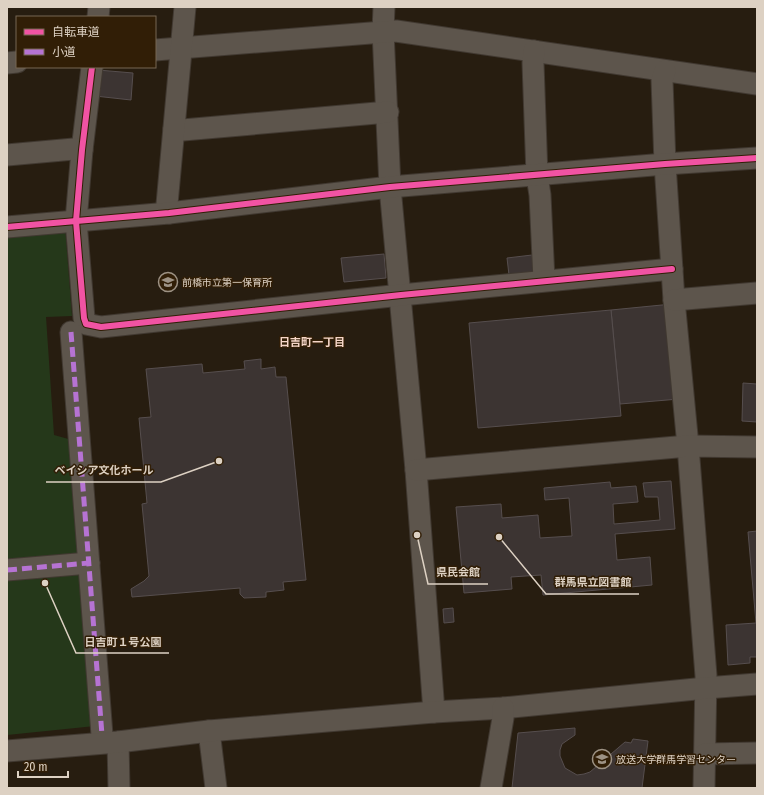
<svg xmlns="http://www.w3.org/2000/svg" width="764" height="795" font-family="'Fira Sans Condensed','Noto Sans JP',sans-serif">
<rect width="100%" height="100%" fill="#271d10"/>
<polygon fill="#25381a" points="65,226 72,316 46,317 54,435 72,440 95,726 7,735 7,231"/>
<g fill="#3c3432" stroke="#564e4e">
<polygon points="98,70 133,73 131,100 95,96"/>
<polygon points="384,254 386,278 344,282 341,258"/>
<polygon points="532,255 534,272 509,275 507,258"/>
<polygon points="672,304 679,399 620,404 611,310"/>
<polygon points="611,310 621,416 478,428 469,323"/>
<polygon points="261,359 261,369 275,367 276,377 286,377 306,580 283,582 284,590 266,592 266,597 244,598 240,594 240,588 132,597 131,589 144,581 149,576 142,504 147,503 139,418 151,417 146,369 202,364 203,373 245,369 244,361"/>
<polygon points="743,383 757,384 757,422 742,421"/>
<polygon points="671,481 675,529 615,534 617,560 650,557 652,585 543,595 541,575 511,577 512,589 464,593 456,507 501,504 502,518 538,515 540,538 572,536 569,498 545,500 544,488 610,482 611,488 636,486 638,502 613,504 614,524 660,520 658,497 645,497 643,483"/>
<polygon points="757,531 757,657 750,657 750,663 728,665 726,625 756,623 748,532"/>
<polygon points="453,608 454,622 444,623 443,609"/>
<polygon points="575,728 575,735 562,744 560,750 560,756 565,768 577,775 584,774 590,772 625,742 631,743 633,739 648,741 642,788 512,788 518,733"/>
</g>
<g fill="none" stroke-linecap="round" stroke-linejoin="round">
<defs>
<g id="minor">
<polyline points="384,7 383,31 390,187 416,470 434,712"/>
<polyline points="98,17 99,7"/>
<polyline points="155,50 396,31 757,84"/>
<polyline points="534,51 533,63 537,176 540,195 544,280"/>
<polyline points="7,63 17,62"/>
<polyline points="92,67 82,150 76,221 84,318 86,324 101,327 401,295 672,269"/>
<polyline points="665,71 662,80 665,164 674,300 688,446 706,676 704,788"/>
<polyline points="174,129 183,130 388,112"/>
<polyline points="7,155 74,149 82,150"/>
<polyline points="169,213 167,204 185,7"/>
<polyline points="7,227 169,213 390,187 665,164 757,158"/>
<polyline points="674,300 757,293"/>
<polyline points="71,332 102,735"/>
<polyline points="416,470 688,446 757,447"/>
<polyline points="7,570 89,563"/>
<polyline points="209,731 216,788"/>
<polyline points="118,742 119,788"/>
<polyline points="7,751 118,742 209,731 434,712 503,708 706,688 757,684"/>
<polyline points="705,754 757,753"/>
<polyline points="491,788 503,718 503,708"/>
</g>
</defs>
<use href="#minor" stroke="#413931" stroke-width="23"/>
<use href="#minor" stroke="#5d554c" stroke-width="21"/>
<g stroke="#b673d3" stroke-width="5" stroke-dasharray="10 5" stroke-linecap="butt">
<polyline points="71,332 102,735"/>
<polyline points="7,570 89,563"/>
</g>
<defs>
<g id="cycleway">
<polyline points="92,67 82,150 76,221 84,318 86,324 101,327 401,295 672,269"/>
<polyline points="7,227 169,213 390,187 665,164 757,158"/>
</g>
</defs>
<use href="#cycleway" stroke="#311e06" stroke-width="8"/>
<use href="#cycleway" stroke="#f153a3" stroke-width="6"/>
</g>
<defs>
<symbol id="school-ring" viewBox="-11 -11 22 22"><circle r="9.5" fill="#311e06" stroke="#9d9284" stroke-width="1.5"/><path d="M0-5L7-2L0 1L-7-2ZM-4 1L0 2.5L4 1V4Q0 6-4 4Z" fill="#9d9284"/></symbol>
<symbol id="university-ring" viewBox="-11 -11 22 22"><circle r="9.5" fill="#311e06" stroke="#9d9284" stroke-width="1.5"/><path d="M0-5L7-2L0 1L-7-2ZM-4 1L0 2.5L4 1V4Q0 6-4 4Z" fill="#9d9284"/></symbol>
</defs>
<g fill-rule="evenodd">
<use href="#school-ring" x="157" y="271" width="22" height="22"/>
<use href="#university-ring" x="591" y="748" width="22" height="22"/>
</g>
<g text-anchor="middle" stroke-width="3" stroke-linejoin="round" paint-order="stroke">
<g font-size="10" fill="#ddd1c3" stroke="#311e06" text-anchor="start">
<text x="182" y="286">前橋市立第一保育所</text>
<text x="616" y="763">放送大学群馬学習センター</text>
</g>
<g font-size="11" font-weight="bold" fill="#f5d6c8" stroke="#311e06">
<text x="312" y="346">日吉町一丁目</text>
</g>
</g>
<path fill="none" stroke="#ddd1c3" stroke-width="1.5" d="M219 461L161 482H46M417 535L428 584H488M499 537L546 594H639M45 583L76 653H169"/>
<g fill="#ddd1c3" stroke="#311e06" stroke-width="1.5">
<circle cx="219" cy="461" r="4"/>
<circle cx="417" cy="535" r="4"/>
<circle cx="499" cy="537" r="4"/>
<circle cx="45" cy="583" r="4"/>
</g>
<g font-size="11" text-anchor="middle" font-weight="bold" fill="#ddd1c3" stroke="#311e06" stroke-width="3" stroke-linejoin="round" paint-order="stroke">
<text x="104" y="474">ベイシア文化ホール</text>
<text x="458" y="576">県民会館</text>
<text x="593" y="586">群馬県立図書館</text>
<text x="123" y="646">日吉町１号公園</text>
</g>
<rect width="764" height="795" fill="none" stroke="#ddd1c3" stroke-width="16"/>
<rect x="16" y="16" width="140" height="52" fill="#311e06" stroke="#766652"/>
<rect x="24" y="29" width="20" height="6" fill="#f153a3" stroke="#766652"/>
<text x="52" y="36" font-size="12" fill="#ddd1c3">自転車道</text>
<rect x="24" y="49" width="20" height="6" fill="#b673d3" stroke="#766652"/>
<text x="52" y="56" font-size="12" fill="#ddd1c3">小道</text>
<path d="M18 771v6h50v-6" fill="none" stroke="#ddd1c3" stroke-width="2"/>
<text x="24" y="771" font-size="12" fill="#ddd1c3" stroke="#311e06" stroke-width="3" paint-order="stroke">20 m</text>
</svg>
